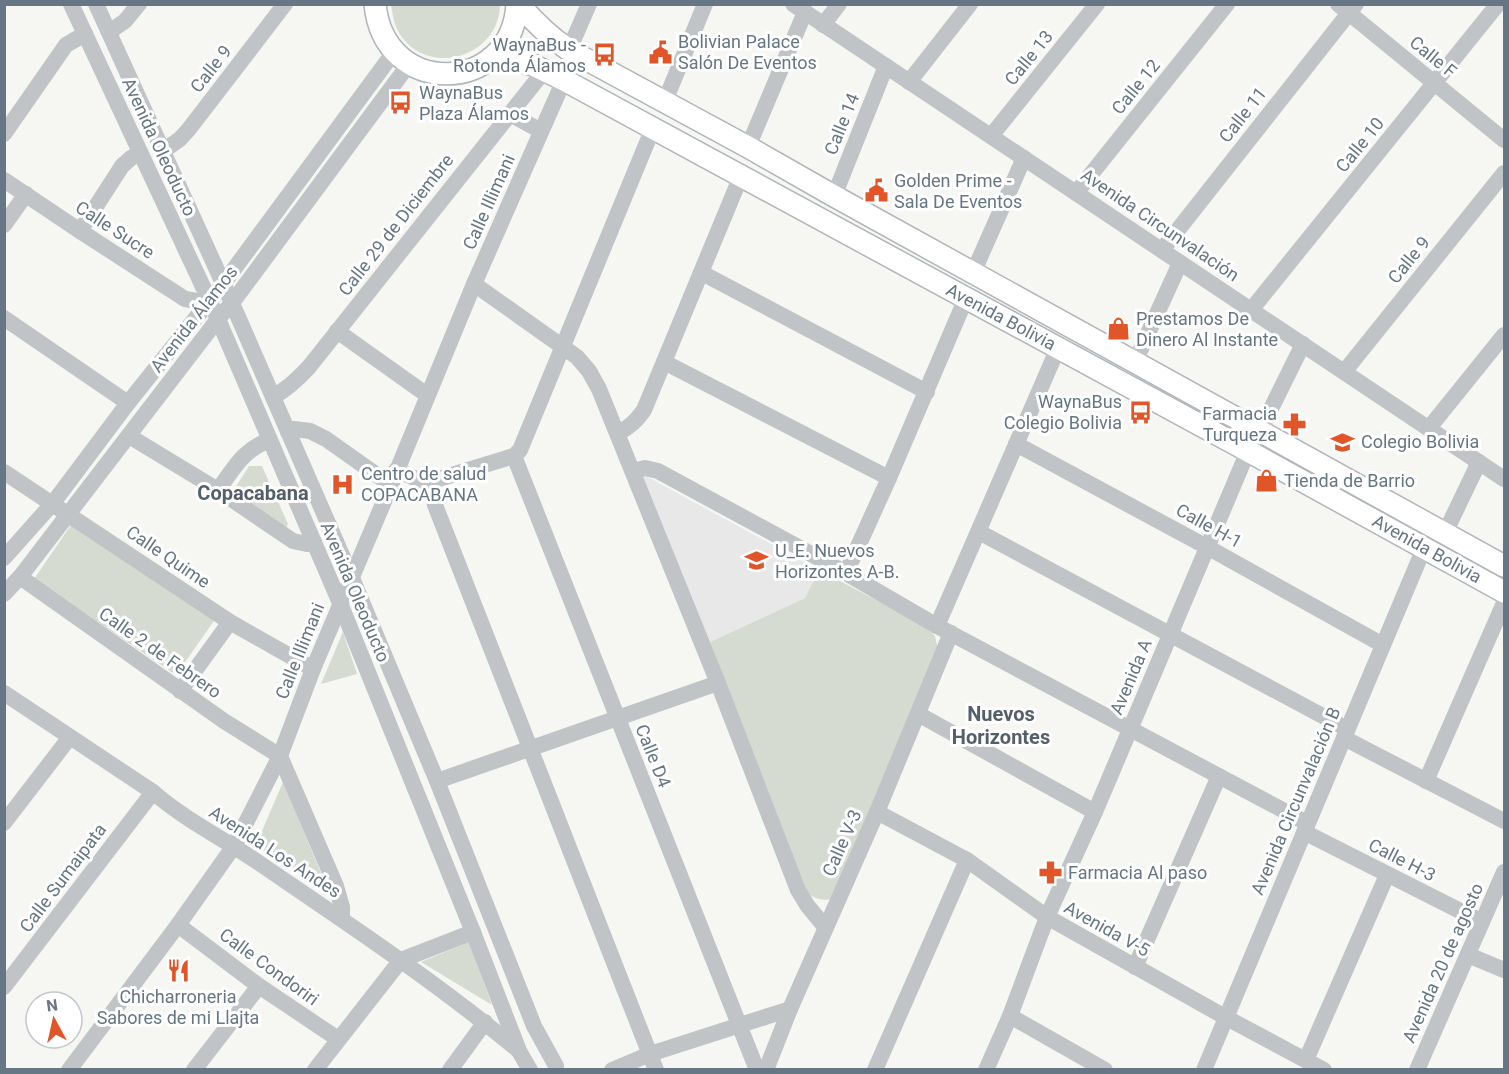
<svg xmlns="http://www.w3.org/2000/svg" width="1509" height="1074" font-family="Roboto,sans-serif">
<rect width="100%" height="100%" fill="#f6f6f3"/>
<polygon fill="#e7e8e7" points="642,474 819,570 805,598 710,642"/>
<g fill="#d6dbd2">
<path d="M391 5H500C499 56 431 78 401 36 394 26 393 15 391 5Z"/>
<polygon points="249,466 262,466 288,524 286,528 230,496"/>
<polygon points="71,525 216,618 176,675 34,579"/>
<path d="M819 570 926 626 935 636 939 655 832 899C823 901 816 899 808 894L710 642 805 598Z"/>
<polygon points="343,632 357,674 321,684"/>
<polygon points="283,782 331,897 256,845"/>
<polygon points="469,942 492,1005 421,962"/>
</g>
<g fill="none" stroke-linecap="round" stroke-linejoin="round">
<defs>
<g id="major">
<path d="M375 4C384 99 512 95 517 4"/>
<path d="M519 4C534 22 550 37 569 50L748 147 834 196 1504 566"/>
<polyline points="491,58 516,60 533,65 564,80 1248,451 1504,592"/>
</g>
</defs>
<use href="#major" stroke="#b1b6ba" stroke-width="24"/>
<g stroke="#c0c4c7" stroke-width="16">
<polyline points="71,4 218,319 340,603 473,932 519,1051 530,1070"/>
<polyline points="96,4 232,303 352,578 437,781 534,1026 556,1066"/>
<polyline points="793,4 1504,479"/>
<polyline points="1338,4 1504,140"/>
<polyline points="823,25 839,4"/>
<polyline points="109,32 125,21 139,4"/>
<polyline points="569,50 589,4"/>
<polyline points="909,82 970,4"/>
<polyline points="665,101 705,4"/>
<polyline points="510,114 541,131"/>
<polyline points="4,134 66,45 85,34"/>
<polyline points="991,136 1097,4"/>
<polyline points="748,147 805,12"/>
<polyline points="163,151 180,139 189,129 285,4"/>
<polyline points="4,180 80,231 185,299 197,301 209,300"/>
<polyline points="1076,193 1227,4"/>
<polyline points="834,196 886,66"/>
<polyline points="4,225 26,194"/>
<polyline points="80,231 122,166 131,158 140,153"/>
<polyline points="1162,250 1356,4"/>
<polyline points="702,273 927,392"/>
<polyline points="973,273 1024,158"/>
<polyline points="474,284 577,357 589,371 599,389 718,683 798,890 807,905 825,927"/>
<polyline points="1251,310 1498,4"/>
<polyline points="4,318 128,403"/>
<polyline points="337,331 427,395"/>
<polyline points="664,362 889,478"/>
<polyline points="1135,362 1180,263"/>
<polyline points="1344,372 1504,173"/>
<path d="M273 397C287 389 298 379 309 367L544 71"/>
<polyline points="1429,428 1504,335"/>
<polyline points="288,432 294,429 310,431 326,439 391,485"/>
<path d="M618 433C630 427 636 421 644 410L741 176"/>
<polyline points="129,436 218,490 293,541 307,544 314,542"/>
<polyline points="1016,444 1207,547 1383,645"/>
<polyline points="514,456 757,1070"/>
<polyline points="396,470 419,480 429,482 514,456 520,450 653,128"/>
<polyline points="633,471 645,468 658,471 846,573 937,626 1307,823"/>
<polyline points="4,472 230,622 313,669"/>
<polyline points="429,482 435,505 656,1070"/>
<path d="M218 490C235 467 242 451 269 440"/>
<polyline points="979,532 1347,729"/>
<polyline points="1445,533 1479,462"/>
<polyline points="4,558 53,503 128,403 223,284 394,52"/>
<polyline points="846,573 889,478 966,298"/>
<polyline points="20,577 224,721 280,756 336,886 342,907 342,919"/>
<polyline points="4,594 20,577 218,319 232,303 409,64"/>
<polyline points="937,626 1058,348"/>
<polyline points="180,691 230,622"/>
<path d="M4 693 153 792C185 820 224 839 259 863 347 923 436 982 518 1050"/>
<polyline points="918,714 1095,812"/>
<polyline points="1344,738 1504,821"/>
<polyline points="437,781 718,683"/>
<polyline points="1426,781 1504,603"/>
<polyline points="877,812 967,860 1047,917 1225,1017 1324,1070"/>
<polyline points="4,823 70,737"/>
<polyline points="1304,832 1482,922"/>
<polyline points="178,925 259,986 338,1039"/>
<polyline points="1468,955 1504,970"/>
<polyline points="1135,967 1219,776"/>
<polyline points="4,987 153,792"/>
<polyline points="1010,1016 1105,1070"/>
<polyline points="1306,1060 1387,875"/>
<polyline points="69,1070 178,925 234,846 280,756 313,669 391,485 474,284 564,80"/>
<polyline points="194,1070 259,986"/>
<polyline points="315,1070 401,960 473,932"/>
<polyline points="450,1070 485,1022"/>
<polyline points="612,1070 650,1054 790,1009"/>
<polyline points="766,1070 790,1009 877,812 951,633"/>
<polyline points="875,1070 967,860"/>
<polyline points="986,1070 1010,1016 1047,917 1095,812 1248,451 1260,431 1303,344"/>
<polyline points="1204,1070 1424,548"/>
<polyline points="1417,1070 1504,872"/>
</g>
<use href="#major" stroke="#fff" stroke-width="21"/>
</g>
<defs>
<symbol id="civic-bare" viewBox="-9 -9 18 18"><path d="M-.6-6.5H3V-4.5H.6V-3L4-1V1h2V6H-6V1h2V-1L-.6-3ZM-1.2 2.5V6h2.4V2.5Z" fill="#e15529" stroke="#fff" stroke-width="2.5" paint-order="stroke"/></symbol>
<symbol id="bus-bare" viewBox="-9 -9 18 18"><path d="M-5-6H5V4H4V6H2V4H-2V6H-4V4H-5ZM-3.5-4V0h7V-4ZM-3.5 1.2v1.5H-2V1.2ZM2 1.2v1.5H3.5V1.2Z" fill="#e15529" stroke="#fff" stroke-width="2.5" paint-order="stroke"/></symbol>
<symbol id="shop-bare" viewBox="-9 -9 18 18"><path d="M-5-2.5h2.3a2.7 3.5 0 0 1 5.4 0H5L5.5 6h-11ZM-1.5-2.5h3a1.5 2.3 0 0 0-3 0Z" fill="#e15529" stroke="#fff" stroke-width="2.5" paint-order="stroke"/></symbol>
<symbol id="pharmacy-bare" viewBox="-9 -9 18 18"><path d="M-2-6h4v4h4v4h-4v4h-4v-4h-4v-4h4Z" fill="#e15529" stroke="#fff" stroke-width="2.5" paint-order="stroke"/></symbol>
<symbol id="school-bare" viewBox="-9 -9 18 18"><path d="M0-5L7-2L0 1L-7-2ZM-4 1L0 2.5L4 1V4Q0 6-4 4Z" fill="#e15529" stroke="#fff" stroke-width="2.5" paint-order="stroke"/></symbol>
<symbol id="hospital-bare" viewBox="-9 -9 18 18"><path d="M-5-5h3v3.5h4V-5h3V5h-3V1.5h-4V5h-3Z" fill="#e15529" stroke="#fff" stroke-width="2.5" paint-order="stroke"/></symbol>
<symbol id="restaurant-bare" viewBox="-9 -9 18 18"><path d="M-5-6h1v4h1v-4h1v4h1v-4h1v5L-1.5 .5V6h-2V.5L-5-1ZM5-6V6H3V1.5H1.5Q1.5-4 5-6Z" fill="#e15529" stroke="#fff" stroke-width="2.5" paint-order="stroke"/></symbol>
</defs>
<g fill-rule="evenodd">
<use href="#civic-bare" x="644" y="36" width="33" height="33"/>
<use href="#bus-bare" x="588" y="38" width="33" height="33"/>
<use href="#bus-bare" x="384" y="86" width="33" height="33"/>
<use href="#civic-bare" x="860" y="174" width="33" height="33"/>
<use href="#shop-bare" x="1102" y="312" width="33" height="33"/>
<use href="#bus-bare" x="1124" y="396" width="33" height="33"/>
<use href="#pharmacy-bare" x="1278" y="408" width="33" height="33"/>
<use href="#school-bare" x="1326" y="426" width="33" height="33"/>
<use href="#shop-bare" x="1250" y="464" width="33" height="33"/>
<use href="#hospital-bare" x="326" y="468" width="33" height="33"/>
<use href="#school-bare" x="740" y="544" width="33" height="33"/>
<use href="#pharmacy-bare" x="1034" y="856" width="33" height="33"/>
<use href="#restaurant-bare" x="162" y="954" width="33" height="33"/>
</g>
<g text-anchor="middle" stroke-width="6" stroke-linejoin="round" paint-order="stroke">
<g font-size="18" fill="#667684" stroke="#fff" text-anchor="start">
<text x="678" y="48">Bolivian Palace<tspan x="678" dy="21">Salón De Eventos</tspan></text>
<text x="586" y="51" text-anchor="end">WaynaBus -<tspan x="586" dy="21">Rotonda Álamos</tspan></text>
<text x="419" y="99">WaynaBus<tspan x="419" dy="21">Plaza Álamos</tspan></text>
<text x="894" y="187">Golden Prime -<tspan x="894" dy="21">Sala De Eventos</tspan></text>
<text x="1136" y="325">Prestamos De<tspan x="1136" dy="21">Dinero Al Instante</tspan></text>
<text x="1122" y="408" text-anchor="end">WaynaBus<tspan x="1122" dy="21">Colegio Bolivia</tspan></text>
<text x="1277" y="420" text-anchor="end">Farmacia<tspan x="1277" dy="21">Turqueza</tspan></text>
<text x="1361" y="448">Colegio Bolivia</text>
<text x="361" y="480">Centro de salud<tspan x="361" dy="21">COPACABANA</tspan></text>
<text x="1284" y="487">Tienda de Barrio</text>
<text x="775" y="557">U_E. Nuevos<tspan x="775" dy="21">Horizontes A-B.</tspan></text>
<text x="1068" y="879">Farmacia Al paso</text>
<text x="178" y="1003" text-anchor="middle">Chicharroneria<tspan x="178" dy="21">Sabores de mi Llajta</tspan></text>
</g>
<g font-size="18" fill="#667684" stroke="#fff">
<text transform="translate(1433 57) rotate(39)" y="6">Calle F</text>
<text transform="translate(1029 58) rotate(-51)" y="6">Calle 13</text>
<text transform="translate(211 69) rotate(-52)" y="6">Calle 9</text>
<text transform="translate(1136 87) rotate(-51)" y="6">Calle 12</text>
<text transform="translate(1243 115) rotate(-52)" y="6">Calle 11</text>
<text transform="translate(842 124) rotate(-68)" y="6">Calle 14</text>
<text transform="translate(1360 145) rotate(-51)" y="6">Calle 10</text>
<text transform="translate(159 147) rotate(65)" y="6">Avenida Oleoducto</text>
<text transform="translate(489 202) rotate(-66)" y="6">Calle Illimani</text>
<text transform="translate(396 225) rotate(-52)" y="6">Calle 29 de Diciembre</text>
<text transform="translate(1160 225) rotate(34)" y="6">Avenida Circunvalación</text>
<text transform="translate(115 230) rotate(33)" y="6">Calle Sucre</text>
<text transform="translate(1409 260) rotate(-51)" y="6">Calle 9</text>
<text transform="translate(1001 317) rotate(28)" y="6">Avenida Bolivia</text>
<text transform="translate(194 319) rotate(-52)" y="6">Avenida Álamos</text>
<text transform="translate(1209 526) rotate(29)" y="6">Calle H-1</text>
<text transform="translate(1427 549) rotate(29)" y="6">Avenida Bolivia</text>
<text transform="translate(168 557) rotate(34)" y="6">Calle Quime</text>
<text transform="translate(355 592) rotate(67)" y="6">Avenida Oleoducto</text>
<text transform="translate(300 651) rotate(-68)" y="6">Calle Illimani</text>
<text transform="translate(160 653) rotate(35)" y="6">Calle 2 de Febrero</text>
<text transform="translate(1131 677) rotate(-67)" y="6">Avenida A</text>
<text transform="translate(653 756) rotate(68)" y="6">Calle D4</text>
<text transform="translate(1296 801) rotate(-67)" y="6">Avenida Circunvalación B</text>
<text transform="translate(842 843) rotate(-66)" y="6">Calle V-3</text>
<text transform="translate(275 852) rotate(33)" y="6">Avenida Los Andes</text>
<text transform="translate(1402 860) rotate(27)" y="6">Calle H-3</text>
<text transform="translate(63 878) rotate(-53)" y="6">Calle Sumaipata</text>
<text transform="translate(1107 929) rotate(29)" y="6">Avenida V-5</text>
<text transform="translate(1443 963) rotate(-66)" y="6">Avenida 20 de agosto</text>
<text transform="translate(269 967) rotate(36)" y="6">Calle Condoriri</text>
</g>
<g font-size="20" font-weight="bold" fill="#545f69" stroke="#fff">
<text x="253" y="500">Copacabana</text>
<text x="1001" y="721">Nuevos<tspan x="1001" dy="23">Horizontes</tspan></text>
</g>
</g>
<rect width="1509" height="1074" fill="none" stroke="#667684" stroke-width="12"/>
<g transform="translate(54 1020) rotate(352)"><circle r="28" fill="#ffffff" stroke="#c2c8ce" stroke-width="1.5"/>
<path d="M0-4.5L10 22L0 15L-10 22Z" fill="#e15529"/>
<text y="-9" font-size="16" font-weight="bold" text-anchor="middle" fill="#667684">N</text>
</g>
</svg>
